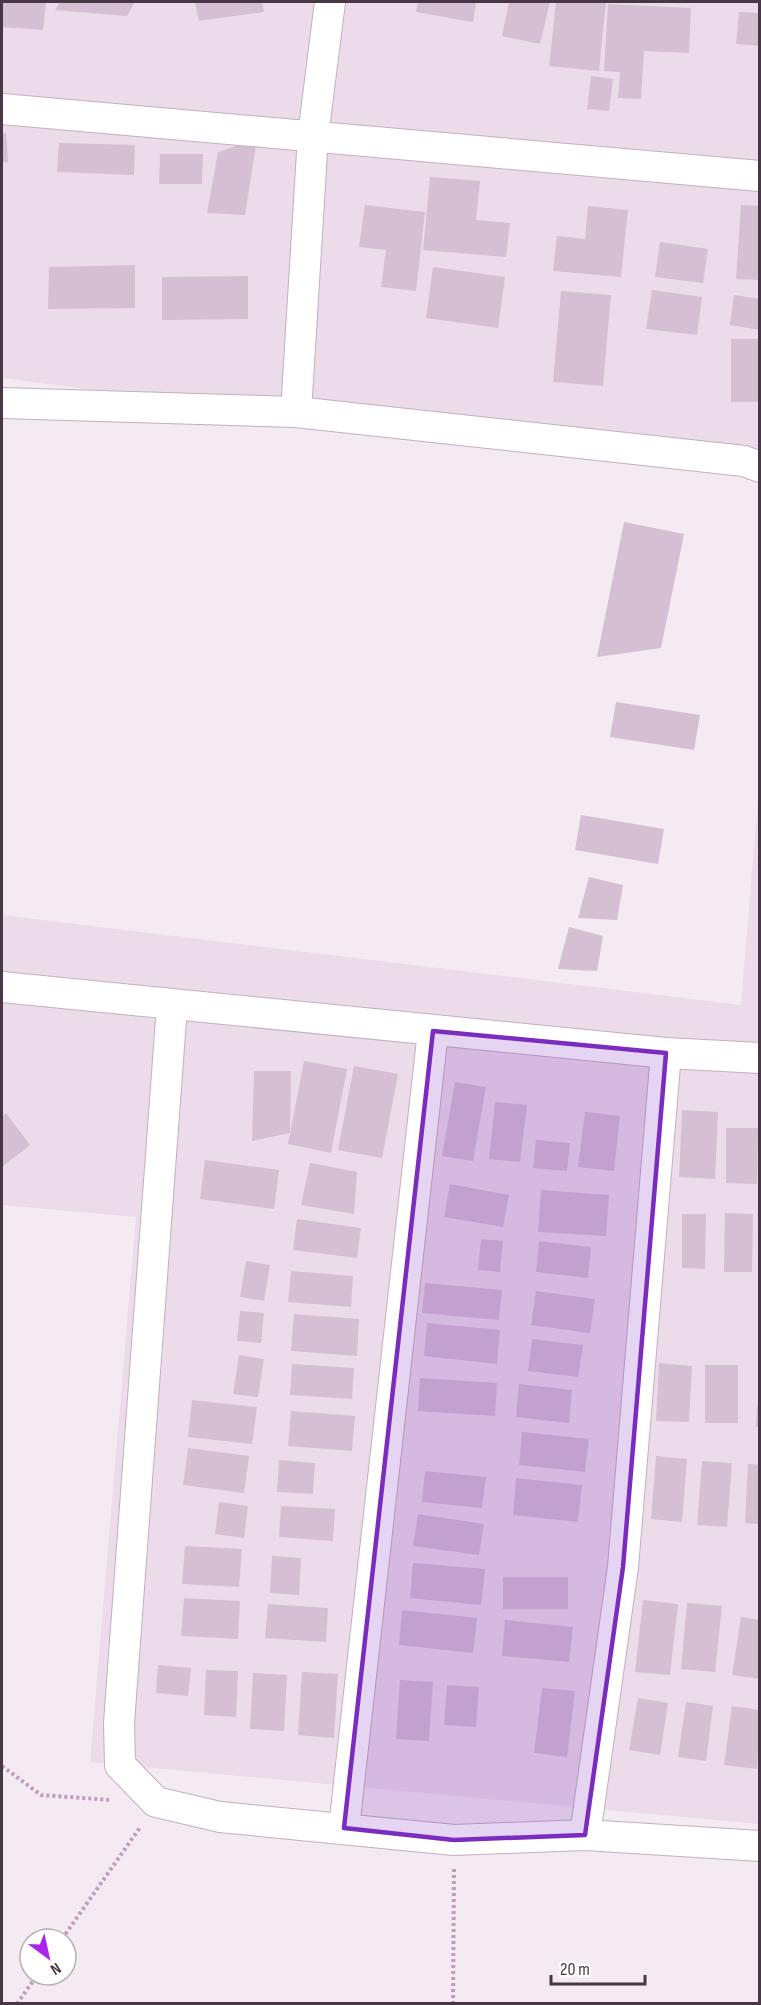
<svg xmlns="http://www.w3.org/2000/svg" width="761" height="2005" font-family="'Sofia Sans Condensed',sans-serif">
<rect width="100%" height="100%" fill="#f4eaf2"/>
<g fill="#ecdce9">
<polygon points="2,2 759,2 759,476 2,378"/>
<polygon points="759,787 759,1824 90,1762 136,1217 2,1205 2,915 741,1005"/>
</g>
<g fill="#d5bfd3">
<polygon points="2,2 46,2 43,30 2,27"/>
<polygon points="60,2 135,2 127,16 55,10"/>
<polygon points="195,2 262,2 264,12 199,21"/>
<polygon points="418,2 476,2 473,22 416,12"/>
<polygon points="509,2 550,2 540,44 502,36"/>
<polygon points="556,2 606,2 599,71 549,66"/>
<polygon points="608,4 691,8 689,53 644,51 641,99 618,98 620,72 604,71"/>
<polygon points="739,12 760,13 760,46 736,44"/>
<polygon points="591,76 613,79 609,111 587,109"/>
<polygon points="2,133 6,133 8,162 2,162"/>
<polygon points="257,139 245,215 207,213 218,152"/>
<polygon points="59,143 135,145 134,175 57,172"/>
<polygon points="160,154 203,154 202,184 159,184"/>
<polygon points="430,177 480,181 476,220 510,223 506,257 423,250"/>
<polygon points="365,205 425,212 416,291 381,287 386,250 359,247"/>
<polygon points="741,205 760,206 760,280 736,279"/>
<polygon points="588,206 628,210 621,277 553,271 557,236 585,239"/>
<polygon points="660,242 708,249 703,283 655,277"/>
<polygon points="135,265 135,308 48,309 49,267"/>
<polygon points="433,267 505,277 498,328 426,318"/>
<polygon points="248,276 248,319 162,320 162,277"/>
<polygon points="652,290 702,297 697,335 646,329"/>
<polygon points="561,291 611,295 603,386 553,382"/>
<polygon points="734,295 760,299 760,330 730,325"/>
<rect x="731" y="339" width="29" height="63"/>
<polygon points="624,522 684,534 661,648 597,657"/>
<polygon points="616,702 700,715 694,750 610,737"/>
<polygon points="581,815 664,829 658,864 575,850"/>
<polygon points="589,877 623,885 617,920 578,918"/>
<polygon points="569,927 603,936 597,971 558,969"/>
<polygon points="304,1061 347,1069 331,1153 288,1144"/>
<polygon points="354,1066 398,1074 382,1158 338,1150"/>
<polygon points="254,1071 291,1071 290,1133 252,1141"/>
<polygon points="455,1082 486,1087 473,1161 442,1156"/>
<polygon points="495,1102 527,1105 520,1162 489,1159"/>
<polygon points="682,1110 718,1112 715,1179 679,1177"/>
<polygon points="585,1112 620,1116 614,1171 578,1167"/>
<polygon points="6,1113 30,1145 2,1167 2,1117"/>
<polygon points="726,1128 758,1128 757,1184 726,1183"/>
<polygon points="536,1140 570,1143 567,1171 533,1168"/>
<polygon points="205,1160 279,1170 274,1209 200,1199"/>
<polygon points="310,1163 357,1172 354,1214 301,1205"/>
<polygon points="450,1184 509,1195 503,1227 444,1217"/>
<polygon points="541,1190 609,1195 606,1236 538,1232"/>
<polygon points="725,1213 753,1214 752,1272 724,1272"/>
<polygon points="682,1214 706,1214 705,1269 682,1268"/>
<polygon points="297,1219 361,1228 357,1258 293,1250"/>
<polygon points="481,1239 503,1241 500,1272 478,1270"/>
<polygon points="539,1241 591,1247 588,1278 536,1272"/>
<polygon points="246,1261 270,1265 264,1301 240,1297"/>
<polygon points="291,1271 353,1276 351,1307 288,1302"/>
<polygon points="425,1283 502,1290 499,1320 422,1313"/>
<polygon points="536,1291 595,1299 590,1333 531,1325"/>
<polygon points="240,1311 264,1313 261,1343 237,1341"/>
<polygon points="294,1314 359,1319 357,1356 291,1351"/>
<polygon points="427,1323 500,1330 497,1364 424,1356"/>
<polygon points="532,1339 583,1345 578,1377 528,1371"/>
<polygon points="239,1355 264,1359 258,1397 233,1394"/>
<polygon points="659,1363 692,1366 689,1422 656,1421"/>
<polygon points="292,1364 354,1368 352,1399 290,1395"/>
<rect x="705" y="1365" width="33" height="58"/>
<polygon points="420,1378 497,1383 495,1416 418,1411"/>
<polygon points="519,1384 572,1390 569,1423 516,1417"/>
<polygon points="192,1400 257,1407 252,1444 188,1437"/>
<polygon points="757,1406 760,1406 760,1427 756,1427"/>
<polygon points="291,1411 355,1416 352,1451 288,1446"/>
<polygon points="522,1432 589,1439 585,1472 519,1465"/>
<polygon points="188,1448 249,1456 244,1493 183,1485"/>
<polygon points="656,1456 687,1459 682,1522 651,1519"/>
<polygon points="279,1460 315,1463 313,1494 277,1492"/>
<polygon points="702,1461 732,1463 727,1527 697,1525"/>
<polygon points="748,1464 760,1465 760,1524 745,1523"/>
<polygon points="425,1471 486,1477 482,1508 422,1502"/>
<polygon points="516,1478 582,1485 578,1522 513,1515"/>
<polygon points="219,1502 248,1506 244,1538 215,1534"/>
<polygon points="281,1506 335,1509 333,1541 279,1537"/>
<polygon points="418,1514 484,1524 479,1555 413,1546"/>
<polygon points="185,1546 242,1549 239,1587 182,1584"/>
<polygon points="272,1556 301,1558 299,1595 270,1593"/>
<polygon points="413,1563 485,1569 481,1605 410,1598"/>
<rect x="503" y="1577" width="65" height="32"/>
<polygon points="184,1598 240,1601 238,1639 181,1636"/>
<polygon points="643,1600 678,1604 670,1675 635,1672"/>
<polygon points="687,1603 722,1606 715,1672 681,1669"/>
<polygon points="268,1604 328,1608 326,1642 265,1638"/>
<polygon points="402,1610 477,1618 473,1653 399,1645"/>
<polygon points="741,1617 760,1620 760,1679 732,1675"/>
<polygon points="505,1620 573,1627 569,1662 502,1656"/>
<polygon points="158,1665 191,1668 188,1696 156,1693"/>
<polygon points="206,1670 238,1671 236,1717 204,1715"/>
<polygon points="302,1672 338,1674 334,1738 298,1735"/>
<polygon points="253,1673 287,1675 284,1731 250,1729"/>
<polygon points="400,1680 433,1682 429,1741 396,1739"/>
<polygon points="447,1685 479,1687 476,1727 444,1725"/>
<polygon points="542,1688 575,1691 567,1757 534,1753"/>
<polygon points="638,1698 668,1703 660,1755 629,1750"/>
<polygon points="686,1702 713,1706 706,1761 678,1757"/>
<polygon points="732,1706 760,1710 757,1769 724,1765"/>
</g>
<g fill="none" stroke-linecap="round" stroke-linejoin="round">
<defs>
<g id="minor">
<polyline points="2,109 760,176"/>
<polyline points="2,403 296,412 744,461 760,467"/>
<polyline points="296,412 313,136 330,2"/>
<polyline points="2,987 666,1053 760,1058"/>
<polyline points="172,1006 119,1723 120,1765 156,1802 220,1817 454,1840 585,1835 760,1846"/>
<polyline points="344,1828 433,1031"/>
<polyline points="585,1835 623,1567 666,1053"/>
</g>
</defs>
<use href="#minor" stroke="#c2afbf" stroke-width="32"/>
<g stroke="#c09ebb" stroke-width="4" stroke-dasharray="3 3" stroke-linecap="butt">
<polyline points="2,1766 41,1795 111,1800"/>
<polyline points="62,1939 141,1826"/>
<polyline points="17,2004 37,1975"/>
<polyline points="453,2004 454,1869"/>
</g>
<use href="#minor" stroke="#fff" stroke-width="30"/>
</g>
<path fill="#7b2cbf" fill-opacity="0.2" stroke="#7b2cbf" stroke-width="4.5" stroke-linejoin="round" d="M433 1031 666 1053 623 1567 585 1835 454 1840 344 1828Z"/>
<rect width="761" height="2005" fill="none" stroke="#483846" stroke-width="6"/>
<g transform="translate(48 1957) rotate(147)"><circle r="28" fill="#ffffff" stroke="#b6afb5" stroke-width="1.5"/>
<path d="M0-4.5L10 22L0 15L-10 22Z" fill="#aa25f0"/>
<text y="-9" font-size="16" font-weight="bold" text-anchor="middle" fill="#483846">N</text>
</g>
<path d="M551 1975v9h94v-9" fill="none" stroke="#483846" stroke-width="3"/>
<text x="560" y="1975" font-size="18" fill="#483846" stroke="#ffffff" stroke-width="4.5" paint-order="stroke">20 m</text>
</svg>
